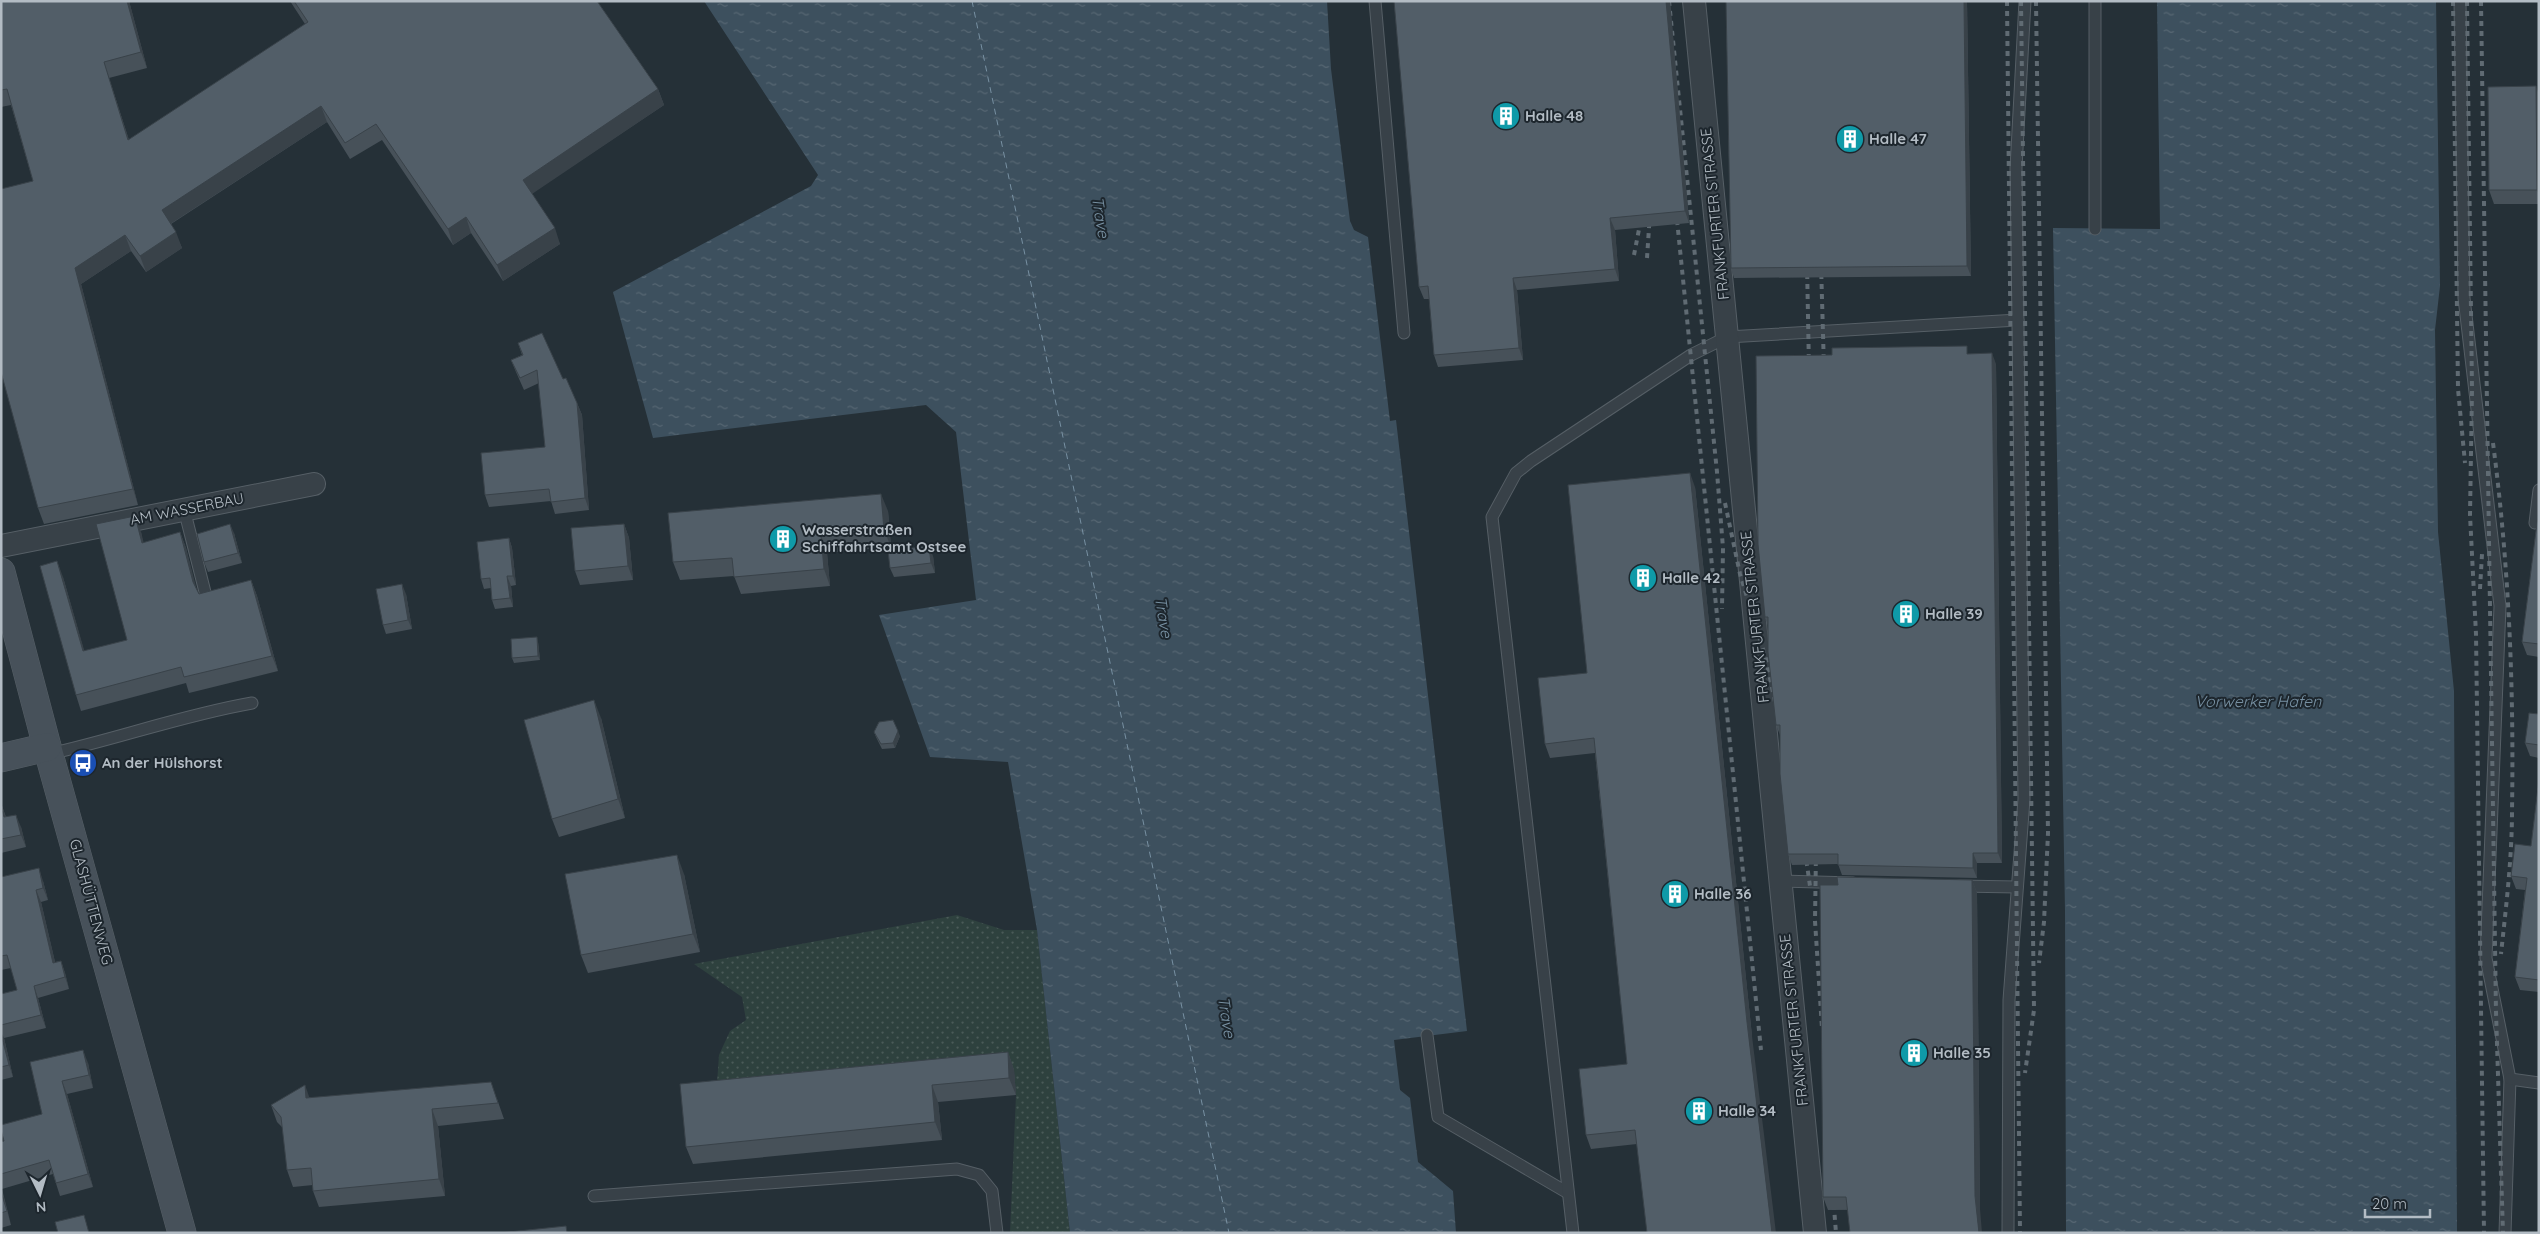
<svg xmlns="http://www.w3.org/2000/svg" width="2540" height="1234" font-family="Quicksand,sans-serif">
<defs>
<pattern id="grass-dots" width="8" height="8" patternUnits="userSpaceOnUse" patternTransform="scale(1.25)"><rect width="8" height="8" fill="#2e413e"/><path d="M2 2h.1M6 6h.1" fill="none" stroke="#4a5a58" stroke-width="1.8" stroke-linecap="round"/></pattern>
<pattern id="water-ripples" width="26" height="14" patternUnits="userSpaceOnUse" patternTransform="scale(1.25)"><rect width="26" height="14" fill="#3d505e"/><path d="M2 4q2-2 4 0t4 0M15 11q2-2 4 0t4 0" fill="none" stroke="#576773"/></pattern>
</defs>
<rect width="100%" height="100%" fill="#253037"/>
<polygon fill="url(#grass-dots)" points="957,915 1004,930 1037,930 1070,1233 1010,1233 1016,1095 1014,1070 716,1098 719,1055 730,1031 746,1020 742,997 694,964"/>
<g fill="url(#water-ripples)">
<polygon points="704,1 1327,1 1331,69 1350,221 1354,230 1368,237 1390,421 1396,420 1467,1031 1394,1040 1400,1090 1410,1098 1418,1162 1453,1191 1456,1233 1070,1233 1037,930 1008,762 930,757 879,615 976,600 956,432 926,405 653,438 613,292 811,186 818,175"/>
<polygon points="2157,1 2436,1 2440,286 2435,330 2438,532 2454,691 2457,1233 2066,1233 2065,910 2053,228 2160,229"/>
</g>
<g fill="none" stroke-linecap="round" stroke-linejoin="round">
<polyline stroke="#7891a3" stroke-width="1" stroke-dasharray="6 5" stroke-linecap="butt" points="972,1 1229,1233"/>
<defs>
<g id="lane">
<polyline points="1375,1 1404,333"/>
<polyline points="2095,1 2095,229"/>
<polyline points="2460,1 2464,298 2500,606 2486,958 2510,1079 2505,1233"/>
<polyline points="184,509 206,596"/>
<polyline points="2535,523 2539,490"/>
<path d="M49 754C117 739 183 715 252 703"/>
<polyline points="1781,881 1853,883"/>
<polyline points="1959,886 2017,887"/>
<polyline points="1427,1035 1438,1117 1568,1193"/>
<polyline points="2510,1079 2539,1083"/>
<polyline points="594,1196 957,1169 979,1175 992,1191 997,1233"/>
<polyline points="1573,1233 1492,517 1516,473 1531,461 1691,355 1727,337 2018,320"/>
<polyline points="2008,1233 2009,1000 2024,799 2016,168 2025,1"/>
</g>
<g id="street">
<polyline points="1694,1 1815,1233"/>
<polyline points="1,546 314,484"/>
</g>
<g id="secondary">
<polyline points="1,572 49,754 182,1233"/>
<polyline points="1,758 47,747"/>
</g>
</defs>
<use href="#lane" stroke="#565f66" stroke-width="13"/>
<use href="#street" stroke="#565f66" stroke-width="24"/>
<use href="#secondary" stroke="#565f66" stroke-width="29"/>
<use href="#lane" stroke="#384148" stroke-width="11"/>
<use href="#street" stroke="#384148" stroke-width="22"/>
<use href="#secondary" stroke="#47515a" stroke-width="28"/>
<g stroke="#606b73" stroke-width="4" stroke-dasharray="5 5" stroke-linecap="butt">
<polyline points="1669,1 1717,472 1723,548 1722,609"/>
<polyline points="2007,1 2020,1233"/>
<polyline points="2021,1 2034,1010 2025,1073"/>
<polyline points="2036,1 2048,833 2044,922 2039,963"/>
<polyline points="2453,1 2458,389 2465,463"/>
<polyline points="2467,1 2472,390 2470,515 2476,634 2484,1233"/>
<polyline points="2481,1 2496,1012 2503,1233"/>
<polyline points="1676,210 1761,1050"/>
<polyline points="1634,255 1642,214"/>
<polyline points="1647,258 1650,213"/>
<polyline points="1807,264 1809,369"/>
<polyline points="1821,264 1824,369"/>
<path d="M2493 443C2509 565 2514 688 2512 811 2512 859 2506 907 2501 954"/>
<polyline points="1725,503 1740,574 1766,659 1775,702"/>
<polyline points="2480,589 2482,554"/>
<polyline points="1805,851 1810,886"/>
<polyline points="1816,851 1815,921 1822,1028"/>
<polyline points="1833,1195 1836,1233"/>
</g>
</g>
<g fill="#475159">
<polygon points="1,1 129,1 147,68 109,78 129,140 305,24 290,1 597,1 658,89 664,105 532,193 560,244 503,281 471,233 453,245 382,140 350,159 327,122 171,224 182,248 146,272 131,251 81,284 138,505 44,524 38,508 33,181 11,105 1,107"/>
<polygon points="1670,1 1689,223 1615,230 1619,281 1517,290 1523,360 1438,367 1434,355 1429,299 1424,299 1419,287"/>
<polygon points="1726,1 1967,1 1971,276 1734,278 1731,268"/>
<polygon points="2539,95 2539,204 2494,204 2489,190"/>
<polygon points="518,343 563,379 577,403 582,415 589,510 555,514 551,501 489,507 485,495 545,447 539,383 524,390 516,372 511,360 522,355"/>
<polygon points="1970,354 1996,364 2002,863 1977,863 1977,878 1842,875 1838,864 1792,865 1788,854 1780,735 1776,725 1768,626 1765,617"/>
<polygon points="1695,487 1752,1036 1637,1144 1591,1149 1586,1135 1627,1064 1595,753 1550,758 1545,744"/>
<polygon points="2539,507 2539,657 2527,655 2522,642"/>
<polygon points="888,511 891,547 827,553 830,586 741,594 734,576 680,580 673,562"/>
<polygon points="624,524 629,538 633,580 580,585 575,571"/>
<polygon points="141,532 143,543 180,532 186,548 196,589 199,594 251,580 257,596 278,671 189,693 186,683 81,711 76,695 63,577 84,651 127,640"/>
<polygon points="234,533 242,563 208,572 204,562"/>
<polygon points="509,538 512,548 516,585 511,586 513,607 495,609 492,600 491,588 484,589 481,579"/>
<polygon points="933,556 935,573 894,577 890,568"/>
<polygon points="406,594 412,629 386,634 383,625"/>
<polygon points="538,642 540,660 514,663 512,658"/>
<polygon points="2539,714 2539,758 2530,756 2525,743"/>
<polygon points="601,718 625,818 559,837 552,819"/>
<polygon points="874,732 900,736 895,748 882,749 876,737"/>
<polygon points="2539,779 2539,992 2520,990 2515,977 2525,890 2516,889 2511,876 2531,846"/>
<polygon points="1,803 6,817 21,827 26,847 1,853"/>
<polygon points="684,874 700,952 588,973 581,955"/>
<polygon points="1,877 43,881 48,900 41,902 55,962 61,961 65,973 69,989 38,998 46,1028 4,1038 13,1077 1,1080 1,994 17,990 11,968 1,970"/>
<polygon points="1972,880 1977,893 1980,1209 1828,1210 1823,1197"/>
<polygon points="1008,1052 1014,1070 1016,1095 938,1102 942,1140 693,1164 686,1147"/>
<polygon points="30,1062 88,1063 93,1088 67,1094 93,1187 60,1196 53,1174 2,1189 11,1225 1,1228 1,1142 4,1141 42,1114"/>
<polygon points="309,1097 497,1099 504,1119 438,1126 445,1196 319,1207 313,1191 313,1185 293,1187 287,1170 283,1128 277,1122 271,1105"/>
</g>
<g fill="#394249">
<polygon points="127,1 129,1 147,68 141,52"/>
<polygon points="1666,1 1670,1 1689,223 1685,211"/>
<polygon points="1964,1 1967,1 1971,276 1967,266"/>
<polygon points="104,62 109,78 134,156 128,140"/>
<polygon points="2536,86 2539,95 2539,195 2537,190"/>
<polygon points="658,89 664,105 529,196 523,180"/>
<polygon points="321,106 327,122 167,226 162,210"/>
<polygon points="466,217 471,233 453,245 448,229"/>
<polygon points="1610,218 1615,230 1619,281 1615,269"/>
<polygon points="555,228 560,244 503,281 497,265"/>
<polygon points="176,232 182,248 146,272 140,256"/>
<polygon points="125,235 131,251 81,284 138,505 133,489 75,268"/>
<polygon points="1513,278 1517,290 1523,360 1519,348"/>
<polygon points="1992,353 1996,364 2002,863 1998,853"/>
<polygon points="577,403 582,415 589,510 585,498"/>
<polygon points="1690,473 1695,487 1752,1036 1776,1233 1772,1233 1747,1022"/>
<polygon points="881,494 888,511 891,547 884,530"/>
<polygon points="135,516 141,532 148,559 142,543"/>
<polygon points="230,524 234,533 242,563 238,553"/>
<polygon points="624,524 629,538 633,580 628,566"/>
<polygon points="180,532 186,548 199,598 193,582"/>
<polygon points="821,536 827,553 830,586 824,569"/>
<polygon points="509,538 512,548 516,585 513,576"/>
<polygon points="929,546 933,556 935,573 931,563"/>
<polygon points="57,561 63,577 89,667 83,651"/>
<polygon points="507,576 511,586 513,607 510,598"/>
<polygon points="251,580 257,596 278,671 272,656"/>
<polygon points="402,584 406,594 412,629 408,620"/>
<polygon points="537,637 538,642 540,660 538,656"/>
<polygon points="594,700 601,718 625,818 618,799"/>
<polygon points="898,731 900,736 895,748 893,743"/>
<polygon points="1,803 4,812 9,830 4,817"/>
<polygon points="16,815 21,827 26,847 21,835"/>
<polygon points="1973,853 1977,863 1977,878 1973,868"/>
<polygon points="677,855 684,874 700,952 693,934"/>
<polygon points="39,868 43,881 48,900 43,888"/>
<polygon points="1972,880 1977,893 1980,1209 1982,1233 1979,1233 1975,1196"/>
<polygon points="36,890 41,902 58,975 53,963"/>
<polygon points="61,961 65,973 69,989 65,977"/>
<polygon points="34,986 38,998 46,1028 41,1015"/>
<polygon points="1,1032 4,1038 13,1077 9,1065 1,1034"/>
<polygon points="83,1050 88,1063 93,1088 89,1075"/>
<polygon points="1008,1052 1014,1070 1016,1095 1009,1078"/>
<polygon points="62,1081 67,1094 93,1187 88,1174"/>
<polygon points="305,1085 311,1102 306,1098"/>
<polygon points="932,1085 938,1102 942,1140 935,1122"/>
<polygon points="432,1109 438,1126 445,1196 439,1179"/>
<polygon points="1,1188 11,1225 7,1211 1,1192"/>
</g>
<g fill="#525e68" stroke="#394249">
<polygon points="1,1 127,1 141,52 104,62 128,140 308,22 294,1 597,1 658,89 523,180 555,228 497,265 466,217 448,229 376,124 345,143 321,106 162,210 176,232 140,256 125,235 75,268 133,489 38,508 1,372 1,189 33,181 7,89 1,90"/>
<polygon points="1394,1 1666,1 1685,211 1610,218 1615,269 1513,278 1519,348 1434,355 1428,286 1419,287"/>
<polygon points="1726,1 1964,1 1967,266 1731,268"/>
<polygon points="2536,86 2537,190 2489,190 2488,87"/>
<polygon points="542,333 563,379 566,378 577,403 585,498 551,502 549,489 485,495 481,453 545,447 537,370 520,378 511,360 523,355 518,343"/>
<polygon points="1967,346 1967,354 1992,353 1998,853 1973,853 1973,868 1838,865 1838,854 1788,854 1780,774 1780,725 1776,725 1768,652 1768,617 1765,617 1758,544 1756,356 1832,355 1832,348"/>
<polygon points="1690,473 1747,1022 1772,1233 1647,1233 1635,1130 1586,1135 1579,1069 1627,1064 1594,738 1545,744 1538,678 1587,673 1568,485"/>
<polygon points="881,494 884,530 821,536 824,569 734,577 732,558 673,562 668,513"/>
<polygon points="2539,507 2539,644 2522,642"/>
<polygon points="135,516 142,543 180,532 193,582 199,594 251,580 272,656 184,677 181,667 76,695 40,566 57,561 83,651 127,640 96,524"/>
<polygon points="230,524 238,553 204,562 197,534"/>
<polygon points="624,524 628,566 575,571 571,528"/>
<polygon points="509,538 513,576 507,576 510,598 492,600 490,578 481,579 477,542"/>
<polygon points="929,546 931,563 890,568 888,551"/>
<polygon points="402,584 408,620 383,625 376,589"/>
<polygon points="537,637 538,656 512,658 511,639"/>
<polygon points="594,700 618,799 552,819 524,720"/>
<polygon points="2529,713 2539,714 2539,745 2525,743"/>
<polygon points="893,720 898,731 893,743 881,744 874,732 879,722"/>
<polygon points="2539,779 2539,980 2515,977 2527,878 2511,876 2515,844 2531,846"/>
<polygon points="1,806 4,817 16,815 21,835 1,839"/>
<polygon points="677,855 693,934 581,955 565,874"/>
<polygon points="39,868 43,888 36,890 53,963 61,961 65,977 34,986 41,1015 1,1025 1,994 17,990 7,955 1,956 1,877"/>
<polygon points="1837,877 1972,880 1975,1196 1979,1233 1850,1233 1846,1197 1823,1197 1820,885 1838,885"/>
<polygon points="1,1034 9,1065 1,1067"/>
<polygon points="83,1050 89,1075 62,1081 88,1174 56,1183 49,1160 1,1174 1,1142 4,1141 1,1130 1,1125 42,1114 30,1062"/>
<polygon points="1008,1052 1009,1078 932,1085 935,1122 686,1147 680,1084"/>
<polygon points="491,1082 498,1103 432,1109 439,1179 313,1191 311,1168 287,1170 281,1117 271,1105 305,1085 306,1098"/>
<polygon points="1,1192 7,1211 1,1213"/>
<polygon points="84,1215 89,1233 58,1233 55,1222"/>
<polygon points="566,1226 567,1233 499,1233"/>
</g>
<defs>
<symbol id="building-disc" viewBox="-11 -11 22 22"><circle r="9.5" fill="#0f9aa8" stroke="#1d262d"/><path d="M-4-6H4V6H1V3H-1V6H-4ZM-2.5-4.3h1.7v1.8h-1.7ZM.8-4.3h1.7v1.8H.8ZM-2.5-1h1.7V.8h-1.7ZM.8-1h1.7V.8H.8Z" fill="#fff"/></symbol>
<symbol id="bus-disc" viewBox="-11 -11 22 22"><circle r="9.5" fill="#1a4fb4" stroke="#1d262d"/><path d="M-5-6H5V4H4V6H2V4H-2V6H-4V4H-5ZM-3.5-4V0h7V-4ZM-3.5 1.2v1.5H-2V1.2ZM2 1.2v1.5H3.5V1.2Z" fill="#fff"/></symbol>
</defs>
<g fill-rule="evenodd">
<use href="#building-disc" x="1490" y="100" width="32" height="32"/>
<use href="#building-disc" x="1834" y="123" width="32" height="32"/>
<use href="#building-disc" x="767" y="523" width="32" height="32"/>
<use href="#building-disc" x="1627" y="562" width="32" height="32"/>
<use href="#building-disc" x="1890" y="598" width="32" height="32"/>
<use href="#bus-disc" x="67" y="747" width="32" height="32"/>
<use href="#building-disc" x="1659" y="878" width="32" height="32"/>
<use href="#building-disc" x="1898" y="1037" width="32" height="32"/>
<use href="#building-disc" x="1683" y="1095" width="32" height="32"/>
</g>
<g text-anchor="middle" stroke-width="4" stroke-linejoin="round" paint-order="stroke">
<g font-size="15" font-weight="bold" fill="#b3bcc4" stroke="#1d262d" text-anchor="start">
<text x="1525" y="121">Halle 48</text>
<text x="1869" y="144">Halle 47</text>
<text x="802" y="535">Wasserstraßen<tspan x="802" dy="17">Schiffahrtsamt Ostsee</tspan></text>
<text x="1662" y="583">Halle 42</text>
<text x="1925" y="619">Halle 39</text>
<text x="102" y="768">An der Hülshorst</text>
<text x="1694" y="899">Halle 36</text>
<text x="1933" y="1058">Halle 35</text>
<text x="1718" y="1116">Halle 34</text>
</g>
<g font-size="15" fill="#b3bcc4" stroke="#1d262d">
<text transform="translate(1715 214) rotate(-96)" y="5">FRANKFURTER STRASSE</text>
<text transform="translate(187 509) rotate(-11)" y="5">AM WASSERBAU</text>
<text transform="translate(1755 617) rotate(-96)" y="5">FRANKFURTER STRASSE</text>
<text transform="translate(91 902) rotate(75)" y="5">GLASHÜTTENWEG</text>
<text transform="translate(1794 1020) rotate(-96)" y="5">FRANKFURTER STRASSE</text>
</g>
<g font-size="16" font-style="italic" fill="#7891a3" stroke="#1d262d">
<text transform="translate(1101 217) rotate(81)" y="6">Trave</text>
<text transform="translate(1164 617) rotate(81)" y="6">Trave</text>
<text x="2258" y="707">Vorwerker Hafen</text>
<text transform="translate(1227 1017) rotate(81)" y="6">Trave</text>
</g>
</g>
<rect width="2540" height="1234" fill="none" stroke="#b3bcc4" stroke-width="5"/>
<g transform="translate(40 1194) rotate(175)" stroke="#1d262d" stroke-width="4" paint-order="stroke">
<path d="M0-4L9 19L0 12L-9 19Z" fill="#b3bcc4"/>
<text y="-8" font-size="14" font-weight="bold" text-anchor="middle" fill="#b3bcc4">N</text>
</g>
<path d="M2365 1209v8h65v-8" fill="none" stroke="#b3bcc4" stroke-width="2.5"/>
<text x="2372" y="1209" font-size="15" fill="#b3bcc4" stroke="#1d262d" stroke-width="4" paint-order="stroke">20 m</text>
</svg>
